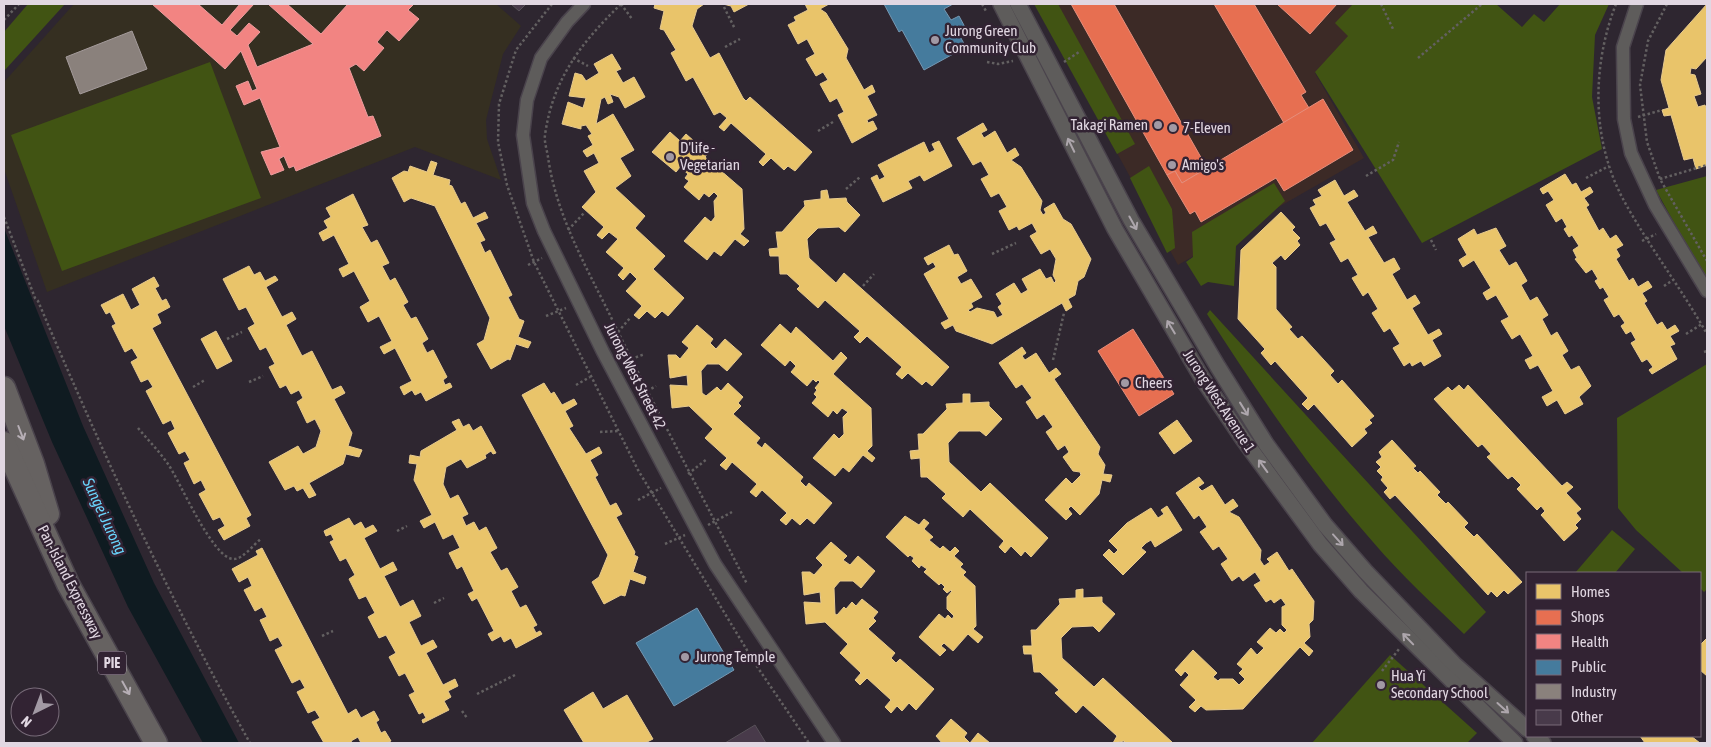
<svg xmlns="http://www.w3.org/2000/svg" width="1711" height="747" font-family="'Asap Condensed',sans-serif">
<rect width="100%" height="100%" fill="#2e2630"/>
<polygon fill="#3c2a26" points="1036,4 1377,4 1315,73 1364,158 1178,265"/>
<polygon fill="#352f21" points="74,4 496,4 521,26 503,54 486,120 487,139 501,180 415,147 47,292 4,169 4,82"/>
<g fill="#415413">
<polygon points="28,4 65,4 4,71 4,32"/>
<polygon points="1034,4 1058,4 1135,144 1117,154"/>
<polygon points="1353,4 1496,4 1522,27 1534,14 1544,22 1560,4 1609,4 1595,35 1592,97 1602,149 1422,243 1315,72 1348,36 1335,23"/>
<polygon points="210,62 261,198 62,271 11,135"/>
<polygon points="1149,166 1172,209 1175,248 1167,253 1130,178"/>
<polygon points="1707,176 1707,282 1656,190"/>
<polygon points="1274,183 1285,201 1236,246 1234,286 1208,282 1201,286 1186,262 1193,257 1192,232"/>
<path d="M1210 310 1486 612 1464 634C1433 604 1401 575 1373 542 1310 471 1258 393 1207 314Z"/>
<polygon points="1707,364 1707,589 1704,592 1700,588 1700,573 1683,573 1636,530 1618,508 1617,418"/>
<polygon points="1612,530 1635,549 1615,573 1575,573"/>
<polygon points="1390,655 1477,733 1467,743 1312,743"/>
</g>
<polygon fill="#0f1b21" points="4,228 83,426 154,583 239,743 203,743 128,607 52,442 4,326"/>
<g fill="#e9c46a" stroke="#e7ca8e">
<polygon points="655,4 704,4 697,9 692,26 710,58 719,53 743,98 746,101 750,97 812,152 795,171 788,166 784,170 771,158 763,166 759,162 766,154 731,123 724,131 719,127 727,118 720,112 714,115 693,77 686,81 671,53 676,50 664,30 660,29 664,11 654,8"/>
<polygon points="723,4 749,4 734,12 731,6"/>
<polygon points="805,4 829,4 820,9 826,13 848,49 846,58 864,90 872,85 875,92 867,96 877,115 867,120 868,123 873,121 877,129 852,143 838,115 844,112 837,98 830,102 820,84 828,80 823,72 816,76 806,59 815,54 807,39 798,44 788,25 796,21 794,17 808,10"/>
<polygon points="1707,4 1707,57 1696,69 1691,68 1690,74 1695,75 1701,94 1694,96 1698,107 1705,105 1707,112 1707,165 1696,169 1693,158 1684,160 1671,115 1664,116 1662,110 1669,108 1661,80 1666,50"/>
<polygon points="612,54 621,69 616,71 623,83 634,77 645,97 625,108 619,97 610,94 613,102 608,104 605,97 601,99 596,124 613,114 634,150 620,158 631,176 615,188 645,216 635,228 665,256 653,269 684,298 668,316 662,311 655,318 647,311 639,319 634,315 642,306 626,291 637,279 630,272 623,280 618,275 624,268 606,252 618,239 609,232 602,239 597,235 604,227 582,207 596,192 584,171 599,163 594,153 587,157 583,151 593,145 588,136 592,134 586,125 581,126 581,129 562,124 568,102 583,108 586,98 569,96 575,73 582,75 586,81 599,73 594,64"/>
<polygon points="983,123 987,130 981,133 984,138 995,131 1007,153 1015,148 1019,155 1011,160 1021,167 1042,201 1040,210 1043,215 1046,213 1044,209 1054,203 1063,219 1071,224 1091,259 1084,277 1078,281 1075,295 1068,299 1072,307 1066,311 1062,303 992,344 956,331 953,325 945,329 941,323 949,319 924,274 936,267 933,262 928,265 924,258 949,245 954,255 958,254 967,271 957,277 961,284 971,279 982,297 971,303 973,307 968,310 970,312 977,308 994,312 997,318 1003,315 998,307 1002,304 996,294 1014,283 1021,294 1028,290 1022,279 1040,269 1046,279 1051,277 1054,283 1056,281 1053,275 1056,259 1050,249 1041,254 1030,236 1037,232 1032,223 1019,230 1017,226 1009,230 999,211 1007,207 999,193 991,197 981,179 989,175 981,161 973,165 957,138"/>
<polygon points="670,132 680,141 686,134 703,149 707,144 712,148 705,157 742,189 744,229 740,234 749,241 744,246 735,239 721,256 714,251 707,260 684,241 705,217 711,222 715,217 714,201 718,196 714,192 709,197 704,193 699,200 684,187 689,181 685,178 688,174 680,167 676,172 652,152"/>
<polygon points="939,141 952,166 924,181 920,175 908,181 912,188 883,202 871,178 877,175 879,180 885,177 878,165 924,142 929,153 935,150 932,144"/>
<polygon points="431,161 437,163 433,175 450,180 449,185 452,186 461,204 465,202 473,218 485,212 488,218 476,223 485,240 480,242 485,253 490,250 512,295 508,297 519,319 524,321 518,337 531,342 528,348 516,344 510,360 508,359 491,369 477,344 484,340 490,318 435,206 411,198 404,202 392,178 404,171 408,172 410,166 427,172"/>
<polygon points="1565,174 1572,185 1576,183 1581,192 1590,187 1593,192 1584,198 1589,205 1586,207 1599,231 1603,228 1610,239 1616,235 1623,245 1616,249 1620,256 1616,259 1629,281 1633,278 1638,287 1648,281 1652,287 1642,293 1647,301 1644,303 1657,325 1662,322 1667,330 1675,325 1679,331 1670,336 1675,344 1670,346 1677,359 1652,374 1649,370 1653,367 1647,359 1642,362 1631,343 1636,340 1631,331 1626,334 1621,326 1625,323 1619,314 1614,317 1604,300 1609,297 1603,287 1600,289 1595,281 1598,279 1592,269 1586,273 1575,259 1577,258 1573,250 1579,246 1572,235 1569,237 1564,229 1567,227 1562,218 1556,222 1546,205 1554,200 1548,191 1543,194 1540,189"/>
<polygon points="1335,180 1344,196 1354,190 1358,196 1347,202 1365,231 1373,226 1377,233 1368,237 1384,263 1394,258 1400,269 1392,274 1407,300 1415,295 1420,303 1412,308 1428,335 1439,329 1442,334 1432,340 1441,356 1424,366 1421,361 1412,366 1410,362 1404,366 1393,348 1400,344 1390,328 1384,332 1372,313 1378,309 1368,292 1363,296 1352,278 1358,275 1348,258 1341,262 1330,243 1336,240 1326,223 1320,226 1310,208 1316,205 1313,200 1322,196 1318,190"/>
<polygon points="827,190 829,199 846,198 847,202 860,215 845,232 839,227 818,228 807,239 809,258 836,283 844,273 949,367 932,386 926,381 922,385 908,373 902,379 896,374 902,367 867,336 860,343 854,337 860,331 825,300 818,308 797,289 800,286 787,274 780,274 779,256 770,256 769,249 778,248 776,232 782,232 805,206 804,201 821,199 821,191"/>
<polygon points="353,194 368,225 362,227 371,243 377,240 389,263 382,266 390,281 395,278 408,302 403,305 411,319 416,317 428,339 422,343 427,353 433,350 447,377 443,380 445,385 450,383 452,387 426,401 421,392 415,395 412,390 404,395 400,387 412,381 395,348 384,354 380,347 392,341 379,316 368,322 360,307 370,301 354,271 343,277 339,269 349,264 334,235 323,241 319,233 328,228 324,221 331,217 326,208"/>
<polygon points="1281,212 1295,227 1292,230 1300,238 1297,241 1300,245 1285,260 1281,255 1272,263 1276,267 1276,309 1292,327 1289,329 1298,339 1302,336 1334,371 1330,375 1338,384 1342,380 1374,416 1369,420 1372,423 1364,429 1367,433 1352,447 1314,404 1308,410 1302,404 1308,398 1275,361 1271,365 1261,353 1265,349 1238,319 1241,250"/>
<polygon points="1496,228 1506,246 1499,250 1509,266 1516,262 1527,281 1521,285 1530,301 1537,297 1548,315 1542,319 1551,336 1557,332 1568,351 1562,355 1571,370 1579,366 1591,386 1579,397 1583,404 1565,414 1557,400 1547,406 1542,397 1553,391 1538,365 1530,369 1525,360 1533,356 1520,334 1512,339 1501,321 1509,317 1496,295 1487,300 1483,293 1491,288 1474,260 1463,267 1459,260 1467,255 1458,239 1474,229 1477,235"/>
<polygon points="249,266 254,275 260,272 265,281 275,276 278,280 266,287 282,317 292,312 296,319 286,325 302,356 312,351 332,390 341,386 345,393 334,399 352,433 348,446 362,450 359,457 346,454 343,464 309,483 316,495 309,498 303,488 297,491 294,486 285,490 269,462 298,446 303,454 316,447 321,431 315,419 307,423 297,402 303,398 299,390 291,394 286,385 280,388 269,367 275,364 266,347 260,350 248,328 255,324 246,307 239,310 223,279"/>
<polygon points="154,277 159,286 155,288 162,301 166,299 170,307 157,314 161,323 152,328 251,515 246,518 250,526 224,540 218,530 225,526 220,517 213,520 199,494 206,490 201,480 194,484 184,463 190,460 185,451 179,454 168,433 175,429 171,420 163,424 146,391 153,387 148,379 141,382 131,362 138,358 132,348 125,352 112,326 116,324 110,312 106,314 101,305 123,294 131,310 140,305 132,289"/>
<polygon points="780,324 791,334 796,327 833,361 841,352 847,358 833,374 871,408 872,446 867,451 875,458 872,462 863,455 849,472 843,467 835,476 813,458 834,434 839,439 844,434 843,417 848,412 842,408 837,414 833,410 828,417 812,403 817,397 814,394 817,390 815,388 820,382 818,380 816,382 813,379 807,386 791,372 796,366 790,360 785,366 761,345"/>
<polygon points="697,325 713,339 710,343 716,349 725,339 742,354 727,371 719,364 707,364 701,371 702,393 706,396 717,387 721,391 728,383 743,397 738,403 741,406 733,414 760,438 756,443 762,448 765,443 803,477 800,481 806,487 809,483 832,503 814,524 807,518 800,525 792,518 786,525 780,520 787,513 762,490 756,497 750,492 757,484 732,462 726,470 720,465 727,458 705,438 713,429 689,406 672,408 670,385 688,386 687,375 670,378 668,355 676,355 680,359 689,348 682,342"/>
<polygon points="216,331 232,361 217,369 201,339"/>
<polygon points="1022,347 1026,353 1022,356 1025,360 1036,353 1049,373 1056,368 1061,374 1054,379 1100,447 1098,454 1105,465 1103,474 1112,475 1110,482 1102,480 1099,494 1080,515 1071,506 1068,509 1072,514 1066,520 1045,500 1066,478 1072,484 1081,475 1080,472 1073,471 1063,457 1069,452 1065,445 1058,450 1046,432 1053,427 1044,414 1037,419 1026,402 1032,398 1022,384 1016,388 999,363"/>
<polygon points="544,383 551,394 554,392 562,405 574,399 577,404 565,411 573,426 569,428 586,454 599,447 602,453 590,460 598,475 595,477 610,506 616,503 622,514 616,517 635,552 634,555 638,557 633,572 646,577 644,584 630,579 625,596 621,595 604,604 592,582 599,577 608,555 522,395"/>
<polygon points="1459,385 1464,390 1468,385 1562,486 1567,482 1573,487 1566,493 1581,509 1576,513 1581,519 1575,525 1578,528 1564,541 1541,515 1545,511 1541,506 1537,510 1517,489 1521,485 1512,476 1508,479 1487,457 1491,454 1482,444 1478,447 1434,399 1448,387 1452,391"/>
<polygon points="963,394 970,394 970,403 989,402 989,406 1002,419 986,436 980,431 959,431 948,443 949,462 981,492 990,483 1048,538 1031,557 1025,551 1021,556 1011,546 1005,553 999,547 1004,541 970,509 963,517 942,498 946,494 927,477 921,477 920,458 911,459 910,451 919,450 918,434 923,434 947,409 946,404 963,403"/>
<polygon points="459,419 463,427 469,424 473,431 481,426 496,453 493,454 491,451 485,455 486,458 467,468 461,459 446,467 443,484 450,499 458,495 468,514 462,517 466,526 474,522 479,531 486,527 497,548 490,552 501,571 507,568 518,587 511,591 520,608 526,605 537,625 533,627 536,633 540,631 542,634 516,648 511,638 504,642 501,636 492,641 488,634 494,631 477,598 472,601 468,594 474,591 462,566 457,569 449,553 460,548 453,534 443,539 435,522 424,528 420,521 432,515 414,480 417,464 409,463 410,455 420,457 421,451 457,430 452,422"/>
<polygon points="1177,420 1192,441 1174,454 1159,433"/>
<polygon points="1392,440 1416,466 1413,468 1418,473 1420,471 1440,492 1437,495 1446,504 1448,502 1468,523 1464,527 1474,537 1477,534 1522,582 1508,594 1504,590 1497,597 1491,591 1488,595 1395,495 1390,499 1384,492 1388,488 1381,480 1383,477 1377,471 1381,467 1376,462 1382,457 1379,452"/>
<polygon points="1199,477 1204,483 1198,487 1202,491 1212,485 1225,505 1233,499 1238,506 1229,512 1239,517 1261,550 1260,560 1264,566 1270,562 1267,559 1277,552 1289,571 1292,569 1314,601 1313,620 1309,624 1310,637 1304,643 1313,651 1309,656 1300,647 1243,709 1206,710 1201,706 1195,712 1189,707 1196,700 1180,685 1189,675 1185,671 1181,676 1175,670 1193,650 1217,673 1213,677 1218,681 1220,679 1233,679 1239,685 1245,679 1239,673 1243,669 1237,664 1251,648 1257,655 1264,648 1257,642 1270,628 1276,633 1280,629 1284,633 1287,630 1282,625 1282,607 1286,605 1281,598 1274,603 1271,599 1266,602 1254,585 1261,581 1255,572 1243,581 1239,576 1232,581 1221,564 1228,559 1219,546 1213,550 1200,532 1207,527 1199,515 1194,519 1176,493"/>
<polygon points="1167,506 1182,530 1155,547 1151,540 1146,543 1141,548 1146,552 1123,575 1103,555 1109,549 1114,554 1118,550 1109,541 1127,523 1151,508 1158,518 1164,514 1161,510"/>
<polygon points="905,516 919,525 924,519 929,523 924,529 933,537 929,540 940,549 943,546 950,552 955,547 959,551 954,556 963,564 960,567 966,572 963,575 975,586 976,626 973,629 983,637 978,643 968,634 953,651 944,643 941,646 946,650 940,656 919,637 939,614 945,619 948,615 952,619 954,616 947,609 947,597 952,591 951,590 947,593 943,589 945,587 941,583 939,585 924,572 927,569 921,565 919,568 912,561 914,558 910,555 908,557 886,537"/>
<polygon points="349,518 354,526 361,522 365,529 373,525 377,531 364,538 380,569 393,562 397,570 384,576 400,607 413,600 421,616 409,622 421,646 433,640 437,647 426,653 443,685 455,679 458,686 448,691 451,697 444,701 449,710 423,723 422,720 426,718 423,712 419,714 409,695 415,692 405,673 399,676 389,657 396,653 386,635 379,638 368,617 375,613 366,596 359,599 349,579 355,575 346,558 340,561 330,542 334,540 331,534 326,536 324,531"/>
<polygon points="831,542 847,556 843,560 850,565 858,556 875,571 861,588 853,581 840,581 834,588 835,614 837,615 844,607 846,609 852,602 856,606 862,599 878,612 873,618 876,621 868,629 895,653 891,658 896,663 900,659 934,689 916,710 909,703 902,711 897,706 891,713 885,707 891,700 867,678 860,685 855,680 861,673 840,653 848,644 825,622 806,624 804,602 821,603 820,592 804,595 802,572 810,572 814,575 823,565 816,558"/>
<polygon points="262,548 348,714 356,709 361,718 374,711 379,720 376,722 381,733 385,731 391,741 386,743 361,743 358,737 351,741 352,743 324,743 312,722 320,718 315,710 308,713 297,692 305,688 300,679 292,683 275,650 283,646 278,637 270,641 260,620 267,617 262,607 255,611 244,590 252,586 248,577 239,582 232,569 258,555 256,551"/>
<polygon points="1083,589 1083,598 1102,597 1102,602 1115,614 1099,632 1093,626 1072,627 1061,638 1062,658 1094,687 1103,678 1173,743 1126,743 1124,741 1113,743 1117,736 1083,705 1076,713 1055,693 1059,690 1040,672 1034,672 1032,654 1024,654 1023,646 1032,646 1031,630 1036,630 1060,604 1059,599 1076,598 1076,590"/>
<polygon points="1707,638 1707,676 1700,670 1700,645"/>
<polygon points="593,692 603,709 627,695 653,739 645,743 584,743 564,710"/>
<polygon points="951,719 967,733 964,737 970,743 978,733 990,743 942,743 936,736"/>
<polygon points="1640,736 1691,736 1700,743 1645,743"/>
</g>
<g fill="#e76f51" stroke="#e58e7c">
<polygon points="1071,4 1114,4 1207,168 1182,183 1175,171 1167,175"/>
<polygon points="1214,4 1254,4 1306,92 1301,95 1309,108 1284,123"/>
<polygon points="1277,4 1337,4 1310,34"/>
<polygon points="1323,99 1353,150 1284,191 1276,178 1201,222 1195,211 1190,214 1167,175 1175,171 1182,183"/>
<polygon points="1133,329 1174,394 1139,416 1098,351"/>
</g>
<polygon fill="#f28482" stroke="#ed9d9f" points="152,4 198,4 222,25 240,4 254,4 230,30 237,36 249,23 260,32 248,45 257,67 313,44 268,4 287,4 321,34 348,4 414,4 408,10 419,19 399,41 387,30 377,42 384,48 364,71 356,64 349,68 368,117 373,116 381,136 296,171 294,166 289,168 284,156 279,159 284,170 271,175 261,152 280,147 260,98 244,105 236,86 248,81 252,91 257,89 241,51 225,69"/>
<g fill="#457b9d" stroke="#7497b2">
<polygon points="884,4 953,4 944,9 951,20 959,16 966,29 958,33 966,47 924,70 902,30 899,32"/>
<polygon points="697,608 734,670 674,706 636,643"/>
</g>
<polygon fill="#8a817c" stroke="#a49b9b" points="132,31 147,69 80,94 66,57"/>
<g fill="#483a4a" stroke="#575058">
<polygon points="511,4 526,4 519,11"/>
<polygon points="755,725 766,743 725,743"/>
</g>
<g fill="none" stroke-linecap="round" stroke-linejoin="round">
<defs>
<g id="minor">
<polyline points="584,4 567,22 541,58 527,100 523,135 533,203 544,231 603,352 715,564 834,743"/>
<polyline points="1637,4 1623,47 1624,119 1631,153 1655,205 1707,291"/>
</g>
<g id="tertiary">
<polyline points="1001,4 1115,229 1202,378 1243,439 1320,544 1361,591 1515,743"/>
<polyline points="1018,4 1131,220 1218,367 1266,444 1325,525 1365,571 1454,664 1527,729"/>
<polyline points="1534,736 1543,743"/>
</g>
<g id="motorway">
<polyline points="4,388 33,464 48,514"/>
<polyline points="4,443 68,584 156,743"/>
</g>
</defs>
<use href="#minor" stroke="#4a434c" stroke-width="15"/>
<use href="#tertiary" stroke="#4a434c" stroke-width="18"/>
<use href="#motorway" stroke="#4a434c" stroke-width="25"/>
<g stroke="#636061" stroke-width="2.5" stroke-dasharray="2.5 2.5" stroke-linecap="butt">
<polyline points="552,4 516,50 499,104 498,142 507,185 534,262 638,470 756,665 809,743"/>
<path d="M621 4C582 42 553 78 545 135 544 142 547 150 548 157 556 213 583 261 608 311 652 403 701 493 747 584"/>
<polyline points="621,4 632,19"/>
<polyline points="982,4 986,11"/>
<polyline points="1381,4 1393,29"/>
<path d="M1616 4C1592 65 1591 139 1623 199 1648 245 1681 288 1707 334"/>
<polyline points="1667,4 1648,41 1640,85 1647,142 1660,179 1707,261"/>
<polyline points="724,7 735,29"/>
<polyline points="4,20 19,4"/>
<polyline points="725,47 740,39"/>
<polyline points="573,58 588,66"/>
<polyline points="1418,58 1482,4"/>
<polyline points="987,62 998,64 1013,61"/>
<polyline points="1064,62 1079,52"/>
<polyline points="1638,117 1662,110"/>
<polyline points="1101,130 1114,123"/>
<polyline points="818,131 833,122"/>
<polyline points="1366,176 1393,160 1399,142"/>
<polyline points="1586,178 1609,166"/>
<polyline points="1660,179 1707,165"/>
<polyline points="846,189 860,177"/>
<path d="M4 217 35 298 38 301C102 452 170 600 250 743"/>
<polyline points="568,230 585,212"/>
<polyline points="1431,240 1436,250"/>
<polyline points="1642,241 1656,234"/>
<polyline points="992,254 1016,243"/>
<polyline points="528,265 542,258"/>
<polyline points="863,286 874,274"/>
<polyline points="1664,286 1673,280"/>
<polyline points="546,316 566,308"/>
<polyline points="618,332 630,318"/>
<polyline points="1686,334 1702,324"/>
<polyline points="227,339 242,332"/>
<polyline points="1704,352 1707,351"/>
<polyline points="631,359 645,354"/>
<polyline points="1053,360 1064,313"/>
<polyline points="249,382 263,376"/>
<polyline points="576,385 590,377"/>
<polyline points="193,387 205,380"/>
<polyline points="647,391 656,386"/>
<path d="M138 428C148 440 159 451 168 464 180 481 213 560 234 559 243 559 254 544 261 539"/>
<polyline points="600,432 618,431"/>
<polyline points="688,474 707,459"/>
<polyline points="638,500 661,488"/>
<polyline points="708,525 732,512"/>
<polyline points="397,531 407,526"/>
<polyline points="665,544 685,535"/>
<polyline points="434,603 444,598"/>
<polyline points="322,636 333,631"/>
<polyline points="1382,671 1399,649"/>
<polyline points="477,694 515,675"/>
<polyline points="462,711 467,718"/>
</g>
<use href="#minor" stroke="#5e5c5b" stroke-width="12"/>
<use href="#tertiary" stroke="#5e5c5b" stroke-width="15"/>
<use href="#motorway" stroke="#666261" stroke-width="22"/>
</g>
<defs><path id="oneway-shaft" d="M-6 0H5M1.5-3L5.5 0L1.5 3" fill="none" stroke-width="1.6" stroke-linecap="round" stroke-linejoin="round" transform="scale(1.25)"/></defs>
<g stroke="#ada6ac">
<use href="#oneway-shaft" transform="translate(1071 145) rotate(-116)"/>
<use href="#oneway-shaft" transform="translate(1133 223) rotate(61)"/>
<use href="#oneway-shaft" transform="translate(1171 327) rotate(-121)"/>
<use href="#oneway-shaft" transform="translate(1244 409) rotate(58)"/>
<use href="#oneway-shaft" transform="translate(1263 466) rotate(-126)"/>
<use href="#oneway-shaft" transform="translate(1338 540) rotate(48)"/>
<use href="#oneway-shaft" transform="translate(1408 639) rotate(-134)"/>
<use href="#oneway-shaft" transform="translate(1503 708) rotate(42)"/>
</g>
<g stroke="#b6aeb5">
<use href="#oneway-shaft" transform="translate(21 433) rotate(69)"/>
<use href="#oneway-shaft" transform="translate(126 688) rotate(61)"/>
</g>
<g fill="#a299a4" stroke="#322333" stroke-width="2">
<circle cx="935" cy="40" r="5"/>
<circle cx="1158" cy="125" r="5"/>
<circle cx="1173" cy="128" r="5"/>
<circle cx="670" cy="157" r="5"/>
<circle cx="1172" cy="165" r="5"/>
<circle cx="1125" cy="383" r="5"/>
<circle cx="685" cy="657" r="5"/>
<circle cx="1381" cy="685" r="5"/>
</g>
<g text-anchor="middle" stroke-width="5" stroke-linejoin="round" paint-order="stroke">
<rect fill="#322333" stroke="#aca1ae" stroke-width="1" x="98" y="651.5" width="28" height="23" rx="4"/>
<g font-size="14" font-weight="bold" fill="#e1d7e2">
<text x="112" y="668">PIE</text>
</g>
<g font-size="15" fill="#e1d7e2" stroke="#322333" text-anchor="start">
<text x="945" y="36">Jurong Green<tspan x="945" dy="17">Community Club</tspan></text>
<text x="1148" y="130" text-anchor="end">Takagi Ramen</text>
<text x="1183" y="133">7-Eleven</text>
<text x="680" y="153">D'life -<tspan x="680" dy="17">Vegetarian</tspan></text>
<text x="1182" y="170">Amigo's</text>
<text x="1135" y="388">Cheers</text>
<text x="695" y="662">Jurong Temple</text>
<text x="1391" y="681">Hua Yi<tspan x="1391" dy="17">Secondary School</tspan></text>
</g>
<g font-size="15" fill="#e1d7e2" stroke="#322333">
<text transform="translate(635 376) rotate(63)" y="5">Jurong West Street 42</text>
<text transform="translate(1219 401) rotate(57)" y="5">Jurong West Avenue 1</text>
<text transform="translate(70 582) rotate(63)" y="5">Pan-Island Expressway</text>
</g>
<g font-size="16" font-style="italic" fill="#69d5fc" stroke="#322333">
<text transform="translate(105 516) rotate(65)" y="6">Sungei Jurong</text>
</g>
</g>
<rect width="1711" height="747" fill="none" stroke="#e1d7e2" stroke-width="10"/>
<rect x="1526" y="572" width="175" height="165" fill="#322333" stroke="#786b79"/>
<rect x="1536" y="584" width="25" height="15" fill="#e9c46a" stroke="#786b79"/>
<text x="1571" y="597" font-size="15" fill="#e1d7e2">Homes</text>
<rect x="1536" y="610" width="25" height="15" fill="#e76f51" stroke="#786b79"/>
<text x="1571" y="622" font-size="15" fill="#e1d7e2">Shops</text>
<rect x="1536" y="634" width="25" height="15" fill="#f28482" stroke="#786b79"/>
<text x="1571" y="647" font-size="15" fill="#e1d7e2">Health</text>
<rect x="1536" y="660" width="25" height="15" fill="#457b9d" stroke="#786b79"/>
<text x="1571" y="672" font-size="15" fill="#e1d7e2">Public</text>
<rect x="1536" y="684" width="25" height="15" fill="#8a817c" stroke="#786b79"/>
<text x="1571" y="697" font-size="15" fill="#e1d7e2">Industry</text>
<rect x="1536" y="710" width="25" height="15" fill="#483a4a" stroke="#786b79"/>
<text x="1571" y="722" font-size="15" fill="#e1d7e2">Other</text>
<g transform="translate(35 712) rotate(222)"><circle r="24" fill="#322333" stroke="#786b79"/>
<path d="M0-4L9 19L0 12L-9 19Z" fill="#a299a4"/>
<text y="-8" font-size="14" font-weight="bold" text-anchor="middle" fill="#e1d7e2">N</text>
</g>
</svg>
